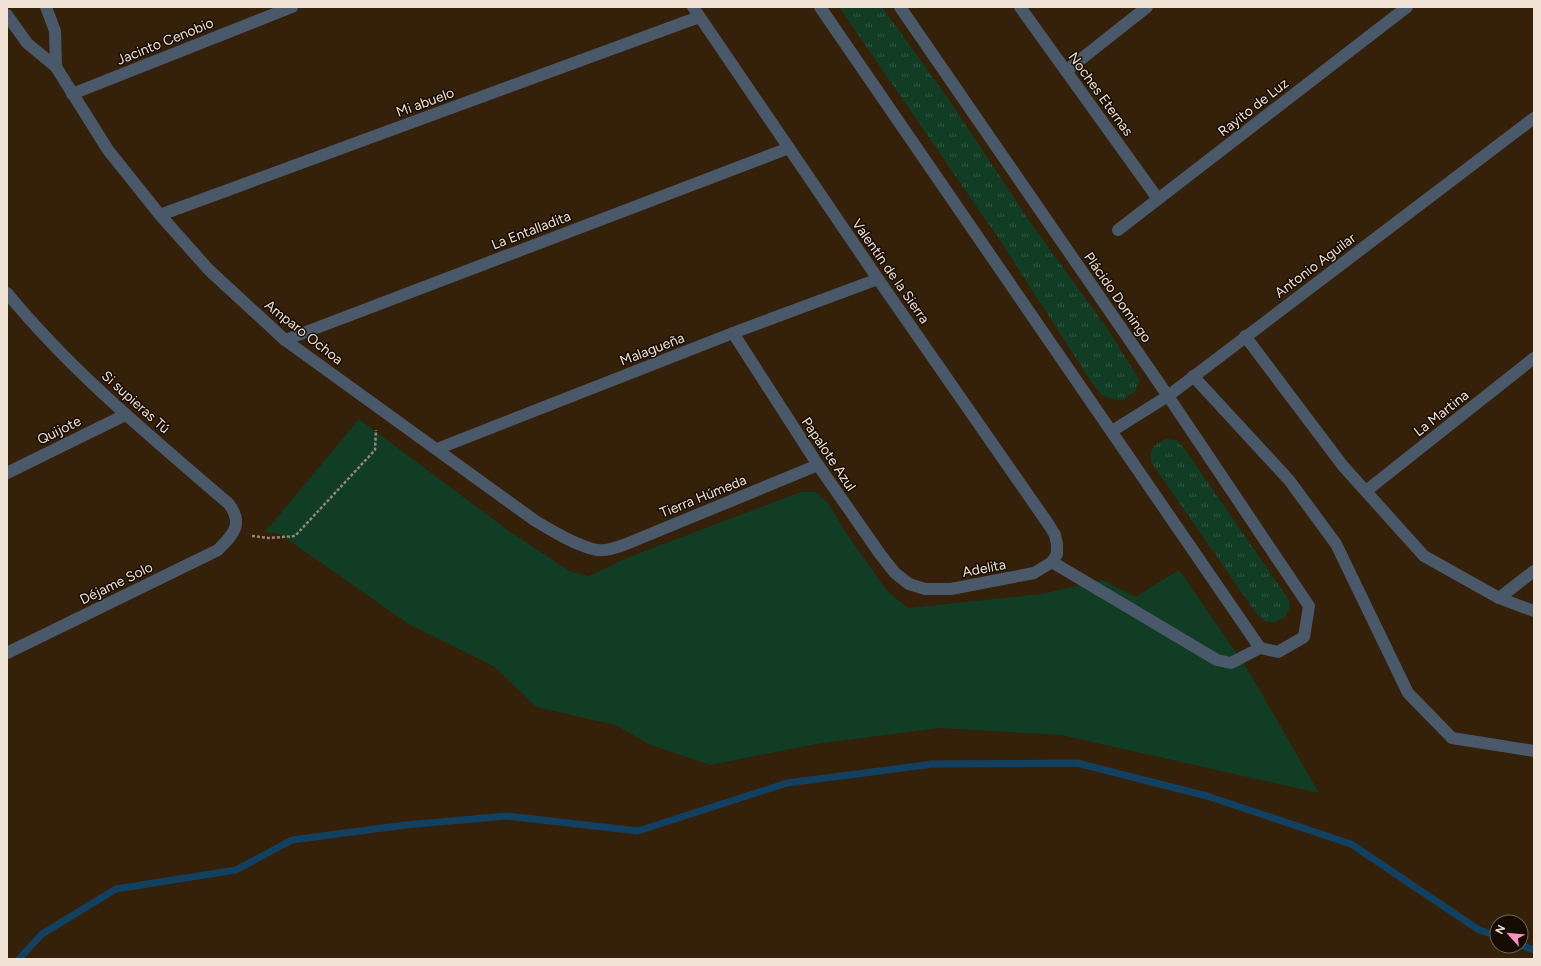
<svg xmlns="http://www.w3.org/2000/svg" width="1541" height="966" font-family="Figtree,sans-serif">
<defs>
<pattern id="grass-tufts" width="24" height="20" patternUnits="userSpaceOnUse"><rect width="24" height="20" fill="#103d23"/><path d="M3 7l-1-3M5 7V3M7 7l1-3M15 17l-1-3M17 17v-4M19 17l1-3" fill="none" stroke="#335942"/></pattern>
</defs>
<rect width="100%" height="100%" fill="#35200a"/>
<g fill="url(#grass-tufts)">
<polygon points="839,7 882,7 949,100 1030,222 1109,331 1140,381 1135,391 1121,401 1103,396 1092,383 1001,242"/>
<path d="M1166 439 1176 440 1184 448 1289 600V609L1285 617 1275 622H1266L1256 613 1151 462C1150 448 1153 445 1166 439Z"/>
</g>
<polygon fill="#103d23" points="359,419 509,531 571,572 589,576 629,557 801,492 816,492 828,503 845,531 887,591 908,608 1041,594 1103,580 1135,597 1179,570 1248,670 1319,793 1061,735 939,728 816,744 710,765 651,745 615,725 536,707 495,667 410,625 280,534 265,532"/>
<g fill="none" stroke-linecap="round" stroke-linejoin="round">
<g stroke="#114061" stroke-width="7">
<polyline points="1521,945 1534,950"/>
<polyline points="19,959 42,934 116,889 236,870 292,840 405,825 507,816 638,831 787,783 933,764 1077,763 1207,796 1351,844 1479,930 1497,936"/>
</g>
<polyline stroke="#988776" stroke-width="2.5" stroke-dasharray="3 2" stroke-linecap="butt" points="252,536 269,538 295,536 375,450 376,430"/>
<g stroke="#4a596a" stroke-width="12">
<polyline points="1193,376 1289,480 1336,544 1408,693 1452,738 1534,751"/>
<polyline points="1052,562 1217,660 1231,663 1260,648"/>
</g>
<g stroke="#4a596a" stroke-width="12">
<polyline points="46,7 55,31 56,67"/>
<polyline points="693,7 878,279 1049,525 1055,535 1057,544 1057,554 1052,562 1034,573 951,589 925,589 909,584 895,573 880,554 818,465 733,333"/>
<polyline points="820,7 1260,648 1278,652 1304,637 1309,606 1168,396 900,7"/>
<polyline points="1020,7 1158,199"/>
<path d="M7 15 27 43 56 67 108 150 160 215 209 270 285 340 534 520C552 531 577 546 597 550 608 552 626 544 636 540L818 465"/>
<polyline points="1066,71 1147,7"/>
<polyline points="72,94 292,7"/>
<polyline points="160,215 699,17"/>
<polyline points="1118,230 1407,7"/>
<path d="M7 293C72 372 151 437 229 504 244 525 233 534 218 550L7 653"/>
<polyline points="1245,336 1343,466 1424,556 1499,598 1534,611"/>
<polyline points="285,340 789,148"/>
<polyline points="1112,431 1168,396 1534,118"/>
<polyline points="437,449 733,333 878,279"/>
<polyline points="7,473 125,415"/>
<polyline points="1366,491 1534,358"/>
<polyline points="1499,598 1534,571"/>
</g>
</g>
<g text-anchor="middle" stroke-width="3" stroke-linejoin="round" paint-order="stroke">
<g font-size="14" fill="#f0e2d5" stroke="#160c04">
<text transform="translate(165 41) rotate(-22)" y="5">Jacinto Cenobio</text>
<text transform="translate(1101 94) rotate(54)" y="5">Noches Eternas</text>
<text transform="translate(425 102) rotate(-20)" y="5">Mi abuelo</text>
<text transform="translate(1253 107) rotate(-38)" y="5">Rayito de Luz</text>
<text transform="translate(531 230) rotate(-21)" y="5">La Entalladita</text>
<text transform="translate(1315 265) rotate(-37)" y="5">Antonio Aguilar</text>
<text transform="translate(891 271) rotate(55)" y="5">Valentín de la Sierra</text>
<text transform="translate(1118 297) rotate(55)" y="5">Plácido Domingo</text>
<text transform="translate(304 332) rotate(38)" y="5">Amparo Ochoa</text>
<text transform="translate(652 349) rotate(-21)" y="5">Malagueña</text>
<text transform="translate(136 402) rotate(42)" y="5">Si supieras Tú</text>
<text transform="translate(1441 413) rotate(-38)" y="5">La Martina</text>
<text transform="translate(59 430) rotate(-26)" y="5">Quijote</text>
<text transform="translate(829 454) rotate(56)" y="5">Papalote Azul</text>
<text transform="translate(703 496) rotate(-22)" y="5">Tierra Húmeda</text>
<text transform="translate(984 568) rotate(-11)" y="5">Adelita</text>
<text transform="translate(116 583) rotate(-26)" y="5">Déjame Solo</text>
</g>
</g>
<rect width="1541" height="966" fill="none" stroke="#f0e2d5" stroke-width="16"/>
<g transform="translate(1509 934) rotate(297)"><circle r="19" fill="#160c04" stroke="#6d6258"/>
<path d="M0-3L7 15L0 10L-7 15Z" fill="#fb8fc5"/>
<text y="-6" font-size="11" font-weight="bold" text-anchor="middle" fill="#f0e2d5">N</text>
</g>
</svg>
